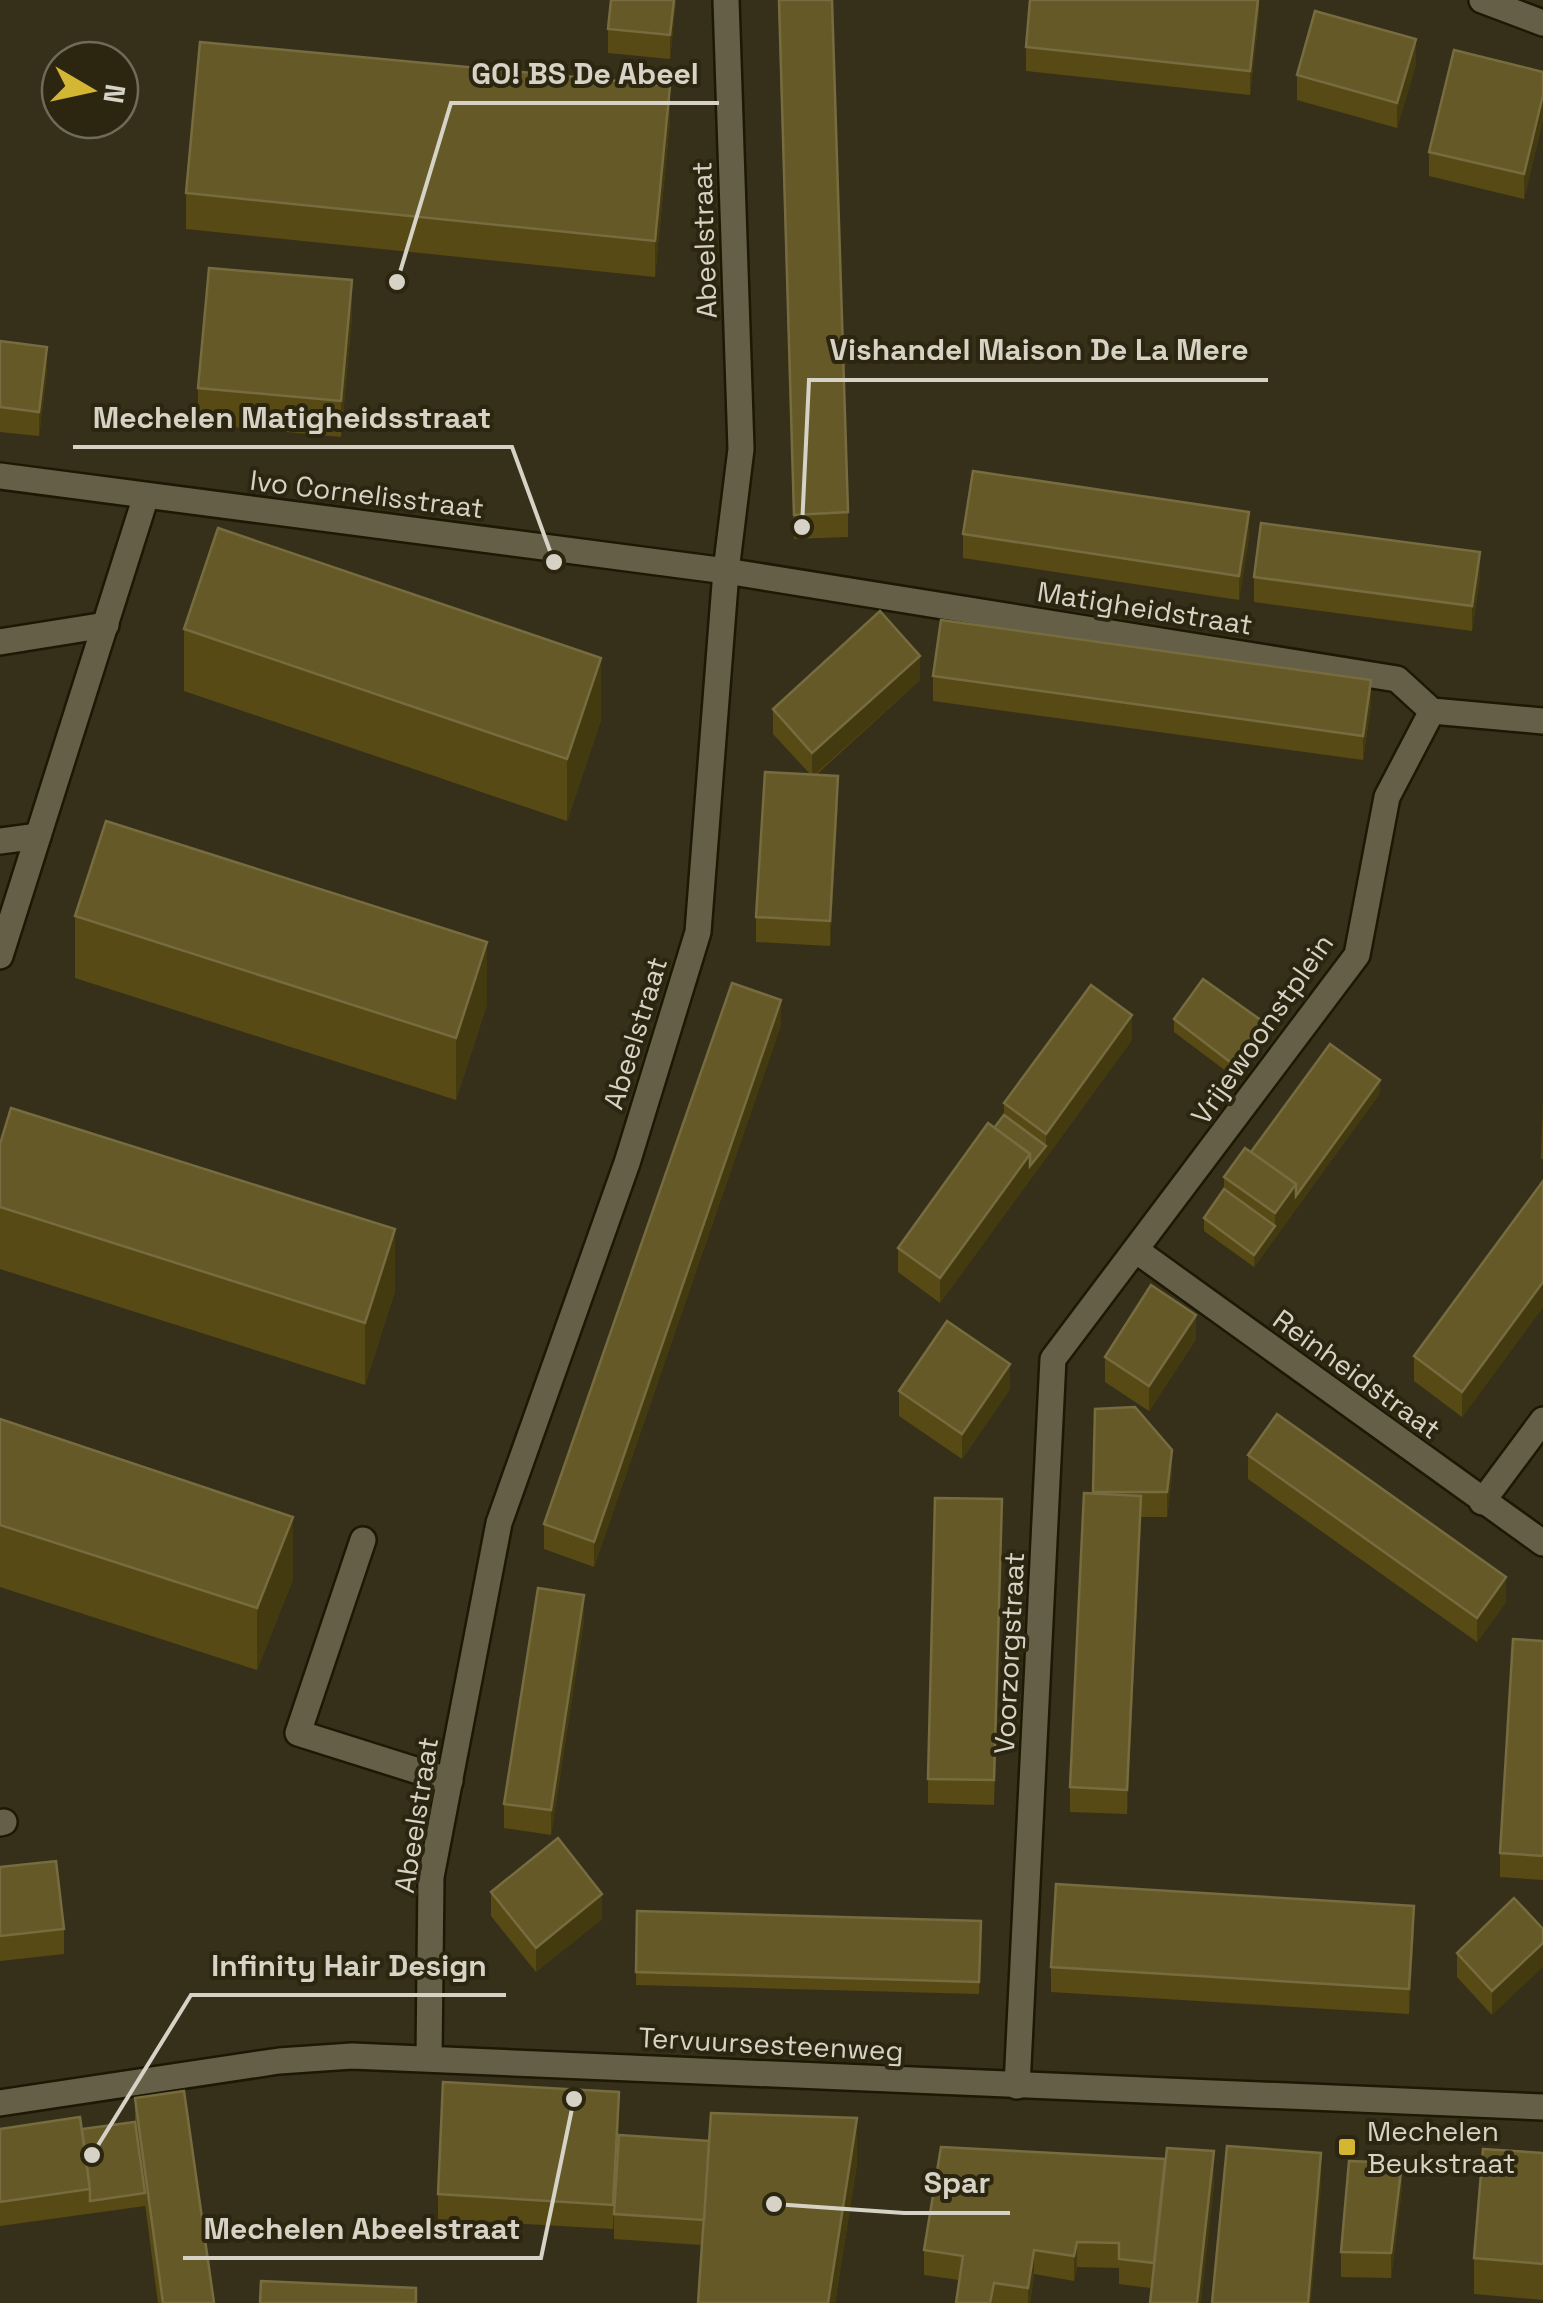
<svg xmlns="http://www.w3.org/2000/svg" width="1543" height="2303" font-family="'Space Grotesk',sans-serif">
<rect width="100%" height="100%" fill="#36301a"/>
<g fill="none" stroke-linecap="round" stroke-linejoin="round">
<defs>
<g id="minor">
<polyline points="1482,0 1543,23"/>
<polyline points="0,476 726,571 1397,679 1432,711 1543,721"/>
<polyline points="0,642 106,625"/>
<polyline points="0,841 38,836"/>
<polyline points="0,956 146,496"/>
<polyline points="1137,1251 1543,1543"/>
<polyline points="1482,1502 1543,1420"/>
<polyline points="363,1540 298,1733 450,1781"/>
<polyline points="0,1823 4,1822"/>
<polyline points="429,2057 431,1877 499,1523 627,1163 698,932 726,571 741,449 726,0"/>
<polyline points="1017,2086 1053,1359 1357,955 1387,797 1432,711"/>
<polyline points="0,2103 279,2061 352,2056 1543,2107"/>
</g>
</defs>
<use href="#minor" stroke="#1d1803" stroke-width="30"/>
<use href="#minor" stroke="#655f48" stroke-width="25"/>
</g>
<g fill="#574a14">
<polygon points="676,0 670,59 608,53 608,29"/>
<polygon points="778,0 848,512 848,537 794,539"/>
<polygon points="1259,0 1259,15 1250,95 1026,71 1026,47"/>
<polygon points="1416,64 1397,128 1297,100 1297,75"/>
<polygon points="1543,72 1543,120 1524,199 1429,176 1429,152"/>
<polygon points="670,121 655,277 186,229 186,193"/>
<polygon points="352,316 341,437 198,424 198,388"/>
<polygon points="0,341 47,371 39,436 0,432"/>
<polygon points="963,534 1249,537 1239,600 963,558"/>
<polygon points="1254,577 1480,577 1472,631 1254,602"/>
<polygon points="184,629 601,720 567,821 184,691"/>
<polygon points="933,676 1371,704 1363,760 933,701"/>
<polygon points="920,680 816,775 838,801 830,946 756,942 756,917 810,774 773,734 773,709"/>
<polygon points="75,916 487,1004 456,1100 75,978"/>
<polygon points="1174,1019 1265,1036 1234,1077 1174,1032"/>
<polygon points="781,1025 594,1567 544,1549 544,1524"/>
<polygon points="1132,1040 940,1303 898,1272 898,1248 1004,1115 1004,1103"/>
<polygon points="1380,1093 1254,1267 1204,1231 1204,1218 1224,1189 1224,1177 1251,1152"/>
<polygon points="1543,1103 1543,1159 1541,1159"/>
<polygon points="0,1144 395,1291 365,1385 0,1269"/>
<polygon points="1543,1181 1543,1307 1462,1417 1414,1381 1414,1356"/>
<polygon points="1196,1339 1149,1411 1105,1382 1105,1357"/>
<polygon points="1010,1389 962,1459 899,1416 899,1391"/>
<polygon points="1095,1409 1172,1475 1167,1517 1141,1517 1127,1814 1070,1812 1070,1787 1093,1494"/>
<polygon points="0,1419 293,1579 257,1670 0,1587"/>
<polygon points="1248,1455 1506,1602 1477,1642 1248,1479"/>
<polygon points="1002,1499 994,1805 928,1803 928,1779"/>
<polygon points="584,1620 551,1835 504,1828 504,1804"/>
<polygon points="1543,1641 1543,1880 1500,1877 1500,1853"/>
<polygon points="0,1867 64,1929 64,1954 0,1961"/>
<polygon points="491,1892 602,1919 536,1972 491,1916"/>
<polygon points="1514,1898 1492,2015 1457,1977 1457,1953"/>
<polygon points="637,1911 981,1921 979,1994 636,1985"/>
<polygon points="1414,1931 1409,2014 1051,1992 1051,1967"/>
<polygon points="135,2098 214,2303 158,2303 145,2204 145,2206 0,2226 0,2129 82,2129 135,2122"/>
<polygon points="619,2117 613,2229 438,2219 438,2194"/>
<polygon points="1543,2153 1543,2300 1474,2294 1474,2258"/>
<polygon points="857,2164 835,2303 698,2303 702,2245 614,2239 614,2214"/>
<polygon points="1214,2186 1151,2288 1119,2284 1119,2268 1077,2267 1074,2281 1034,2274 1030,2303 956,2303 959,2280 924,2275 924,2250"/>
<polygon points="1402,2187 1391,2278 1341,2277 1341,2252"/>
</g>
<g fill="#443a0f">
<polygon points="674,0 676,0 670,59 670,35"/>
<polygon points="1258,0 1259,15 1250,95 1250,71"/>
<polygon points="1416,39 1416,64 1397,128 1397,103"/>
<polygon points="670,86 670,121 655,277 655,241"/>
<polygon points="1543,95 1543,120 1524,199 1524,174"/>
<polygon points="352,280 352,316 341,437 341,401"/>
<polygon points="47,347 47,371 39,436 39,412"/>
<polygon points="1249,512 1249,537 1239,600 1239,576"/>
<polygon points="1480,552 1480,577 1472,631 1472,606"/>
<polygon points="920,656 920,680 812,777 812,753"/>
<polygon points="601,658 601,720 567,821 567,759"/>
<polygon points="1371,680 1371,704 1363,760 1363,736"/>
<polygon points="838,776 838,801 830,946 830,921"/>
<polygon points="487,942 487,1004 456,1100 456,1038"/>
<polygon points="781,1000 781,1025 594,1567 594,1542"/>
<polygon points="1132,1015 1132,1040 940,1303 940,1278 1030,1154 1046,1146 1046,1134"/>
<polygon points="1265,1023 1265,1036 1234,1077 1234,1065"/>
<polygon points="1380,1080 1380,1093 1254,1267 1254,1255 1275,1226 1275,1213 1296,1184"/>
<polygon points="395,1229 395,1291 365,1385 365,1323"/>
<polygon points="1543,1282 1543,1307 1462,1417 1462,1392"/>
<polygon points="1196,1315 1196,1339 1149,1411 1149,1386"/>
<polygon points="1010,1364 1010,1389 962,1459 962,1434"/>
<polygon points="1172,1450 1172,1475 1167,1517 1167,1492"/>
<polygon points="1141,1496 1141,1521 1127,1814 1127,1790"/>
<polygon points="293,1517 293,1579 257,1670 257,1608"/>
<polygon points="1506,1577 1506,1602 1477,1642 1477,1618"/>
<polygon points="584,1595 584,1620 551,1835 551,1810"/>
<polygon points="602,1894 602,1919 536,1972 536,1948"/>
<polygon points="1414,1906 1414,1931 1409,2014 1409,1989"/>
<polygon points="1543,1943 1543,1967 1492,2015 1492,1991"/>
<polygon points="619,2092 619,2117 613,2229 613,2205"/>
<polygon points="857,2118 857,2164 835,2303 828,2303"/>
<polygon points="1214,2151 1214,2186 1201,2303 1197,2303"/>
<polygon points="1321,2153 1321,2189 1311,2303 1308,2303"/>
<polygon points="1402,2163 1402,2187 1391,2278 1391,2253"/>
<polygon points="1077,2242 1077,2267 1074,2281 1074,2256"/>
<polygon points="1034,2250 1034,2274 1030,2303 1028,2303 1028,2288"/>
</g>
<g fill="#645927" stroke="#766c40" stroke-width="2.5">
<polygon points="611,0 674,0 670,35 608,29"/>
<polygon points="779,0 832,0 848,512 794,515"/>
<polygon points="1030,0 1258,0 1250,71 1026,47"/>
<polygon points="1315,11 1416,39 1397,103 1297,75"/>
<polygon points="200,42 670,86 655,241 186,193"/>
<polygon points="1454,50 1543,72 1543,95 1524,174 1429,152"/>
<polygon points="209,268 352,280 341,401 198,388"/>
<polygon points="0,341 47,347 39,412 0,407"/>
<polygon points="973,471 1249,512 1239,576 963,534"/>
<polygon points="1261,523 1480,552 1472,606 1254,577"/>
<polygon points="218,528 601,658 567,759 184,629"/>
<polygon points="880,611 920,656 812,753 773,709"/>
<polygon points="941,620 1371,680 1363,736 933,676"/>
<polygon points="765,772 838,776 830,921 756,917"/>
<polygon points="106,821 487,942 456,1038 75,916"/>
<polygon points="1203,979 1265,1023 1234,1065 1174,1019"/>
<polygon points="732,983 781,1000 594,1542 544,1524"/>
<polygon points="1091,985 1132,1015 1046,1134 1004,1103"/>
<polygon points="1330,1044 1380,1080 1296,1196 1296,1184 1251,1152"/>
<polygon points="11,1108 395,1229 365,1323 0,1207 0,1144"/>
<polygon points="1004,1115 1046,1146 1030,1166 1030,1154 994,1128"/>
<polygon points="988,1123 1030,1154 940,1278 898,1248"/>
<polygon points="1245,1148 1296,1184 1275,1213 1224,1177"/>
<polygon points="1543,1181 1543,1282 1462,1392 1414,1356"/>
<polygon points="1224,1189 1275,1226 1254,1255 1204,1218"/>
<polygon points="1151,1285 1196,1315 1149,1386 1105,1357"/>
<polygon points="947,1321 1010,1364 962,1434 899,1391"/>
<polygon points="1135,1407 1172,1450 1167,1492 1093,1492 1095,1409"/>
<polygon points="1277,1414 1506,1577 1477,1618 1248,1455"/>
<polygon points="0,1419 293,1517 257,1608 0,1525"/>
<polygon points="1084,1493 1141,1496 1127,1790 1070,1787"/>
<polygon points="935,1498 1002,1499 994,1780 928,1779"/>
<polygon points="538,1588 584,1595 551,1810 504,1804"/>
<polygon points="1513,1639 1543,1641 1543,1856 1500,1853"/>
<polygon points="558,1838 602,1894 536,1948 491,1892"/>
<polygon points="56,1861 64,1929 0,1936 0,1867"/>
<polygon points="1056,1884 1414,1906 1409,1989 1051,1967"/>
<polygon points="1514,1898 1543,1929 1543,1943 1492,1991 1457,1953"/>
<polygon points="637,1911 981,1921 979,1982 636,1972"/>
<polygon points="443,2082 619,2092 613,2205 438,2194"/>
<polygon points="184,2091 214,2303 163,2303 135,2098"/>
<polygon points="711,2113 857,2118 828,2303 698,2303"/>
<polygon points="80,2117 90,2189 0,2202 0,2129"/>
<polygon points="135,2122 145,2193 90,2201 90,2189 82,2129"/>
<polygon points="619,2135 709,2141 704,2220 614,2214"/>
<polygon points="1227,2146 1321,2153 1308,2303 1212,2303"/>
<polygon points="941,2147 1165,2159 1154,2263 1119,2259 1119,2243 1077,2242 1074,2256 1034,2250 1028,2288 994,2283 990,2303 956,2303 963,2256 924,2250"/>
<polygon points="1167,2148 1214,2151 1197,2303 1150,2303"/>
<polygon points="1483,2149 1543,2153 1543,2264 1474,2258"/>
<polygon points="1349,2161 1402,2163 1391,2253 1341,2252"/>
<polygon points="261,2281 416,2288 416,2303 260,2303"/>
</g>
<rect fill="#d4b635" stroke="#2c2610" stroke-width="4" x="1337" y="2137" width="20" height="20" rx="5"/>
<g text-anchor="middle" stroke-width="8" stroke-linejoin="round" paint-order="stroke">
<g font-size="28" fill="#d6d3c6" stroke="#2c2610">
<text transform="translate(704 240) rotate(-92)" y="10">Abeelstraat</text>
<text transform="translate(367 494) rotate(7)" y="10">Ivo Cornelisstraat</text>
<text transform="translate(1145 608) rotate(9)" y="10">Matigheidstraat</text>
<text transform="translate(1262 1029) rotate(-55)" y="10">Vrijewoonstplein</text>
<text transform="translate(635 1033) rotate(-73)" y="10">Abeelstraat</text>
<text transform="translate(1357 1374) rotate(36)" y="10">Reinheidstraat</text>
<text transform="translate(1009 1653) rotate(-87)" y="10">Voorzorgstraat</text>
<text transform="translate(416 1815) rotate(-81)" y="10">Abeelstraat</text>
<text transform="translate(771 2044) rotate(3)" y="10">Tervuursesteenweg</text>
</g>
<g font-size="28" fill="#d6d3c6" stroke="#2c2610" text-anchor="start">
<text x="1367" y="2141">Mechelen<tspan x="1367" dy="32">Beukstraat</tspan></text>
</g>
</g>
<path fill="none" stroke="#d6d3c6" stroke-width="4" d="M397 282L451 103H719M802 527L809 380H1268M554 562L512 447H73M92 2155L191 1995H506M774 2204L904 2213H1010M574 2099L541 2258H183"/>
<g fill="#d6d3c6" stroke="#2c2610" stroke-width="4">
<circle cx="397" cy="282" r="10"/>
<circle cx="802" cy="527" r="10"/>
<circle cx="554" cy="562" r="10"/>
<circle cx="92" cy="2155" r="10"/>
<circle cx="774" cy="2204" r="10"/>
<circle cx="574" cy="2099" r="10"/>
</g>
<g font-size="30" text-anchor="middle" font-weight="bold" fill="#d6d3c6" stroke="#2c2610" stroke-width="8" stroke-linejoin="round" paint-order="stroke">
<text x="585" y="84">GO! BS De Abeel</text>
<text x="1039" y="360">Vishandel Maison De La Mere</text>
<text x="292" y="428">Mechelen Matigheidsstraat</text>
<text x="349" y="1976">Infinity Hair Design</text>
<text x="957" y="2193">Spar</text>
<text x="362" y="2239">Mechelen Abeelstraat</text>
</g>
<g transform="translate(90 90) rotate(99)"><circle r="48" fill="#2c2610" stroke="#706b59" stroke-width="2.5"/>
<path d="M0-8L18 38L0 25L-18 38Z" fill="#d4b635"/>
<text y="-15" font-size="28" font-weight="bold" text-anchor="middle" fill="#d6d3c6">N</text>
</g>
</svg>
